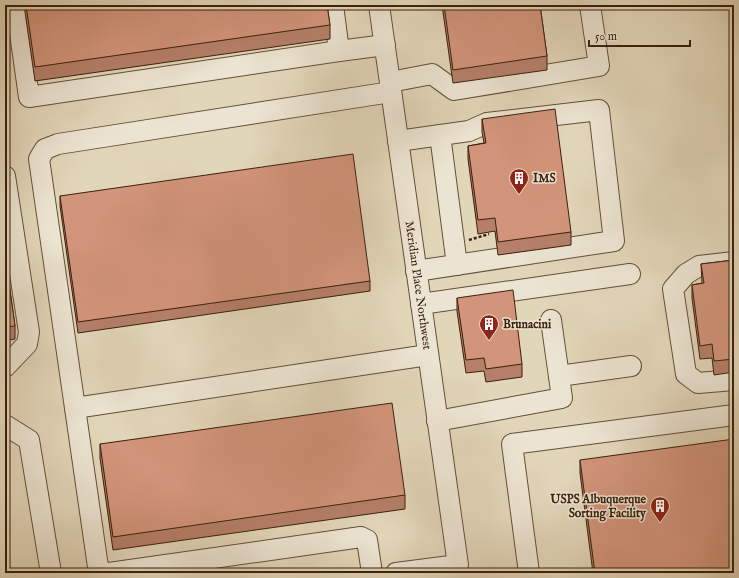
<svg xmlns="http://www.w3.org/2000/svg" width="739" height="578" font-family="'IM FELL English',serif">
<rect width="100%" height="100%" fill="#e2d6b9"/>
<filter id="stains"><feTurbulence type="fractalNoise" baseFrequency=".005" numOctaves="4"/><feColorMatrix values="0 0 0 0 .2 0 0 0 0 .09 0 0 0 0 .02 0 0 0 .5 -.17"/></filter>
<radialGradient id="worn" r=".72"><stop offset=".6" stop-color="#630" stop-opacity="0"/><stop offset="1" stop-color="#630" stop-opacity=".3"/></radialGradient>
<g fill="none" stroke-linecap="round" stroke-linejoin="round">
<defs>
<g id="minor">
<polyline points="16,5 29,97 339,51"/>
<polyline points="333,5 339,51 385,45"/>
<path id="s1" d="M379 5 458 565 396 573"/>
<polyline points="390,82 432,74 454,90 599,66 590,5"/>
<polyline points="440,135 457,265"/>
<polyline points="398,141 469,131 487,123 599,110 614,241 416,271"/>
<polyline points="5,176 29,332 27,344 5,367"/>
<polyline points="734,262 699,266 686,274 673,289 686,374 698,383 734,380"/>
<polyline points="421,304 630,274"/>
<polyline points="559,376 631,366"/>
<polyline points="75,408 428,355"/>
<polyline points="437,421 562,398 551,320"/>
<polyline points="5,425 29,440 51,573"/>
<polyline points="105,573 98,567 39,159 45,149 58,144 391,92"/>
<polyline points="109,573 361,537 367,540 372,573"/>
<polyline points="529,573 512,444 734,415"/>
</g>
</defs>
<use href="#minor" stroke="#654e37" stroke-width="22"/>
<polyline stroke="#3b200c" stroke-width="2.5" stroke-dasharray="3 2" stroke-linecap="butt" points="469,240 489,234"/>
<use href="#minor" stroke="#ece4d2" stroke-width="20"/>
</g>
<g fill="#b57f69" stroke="#3b200c">
<polygon points="24,5 327,5 330,25 330,39 35,81"/>
<polygon points="442,5 540,5 547,56 547,70 453,83"/>
<polygon points="482,119 571,232 571,245 498,255 495,231 478,234 468,159 468,146 484,143 482,132"/>
<polygon points="60,196 370,281 370,291 78,333 60,206"/>
<polygon points="5,255 15,326 15,339 5,341"/>
<polygon points="734,260 734,372 714,375 712,358 700,359 692,298 692,285 702,283 701,264"/>
<polygon points="457,298 522,364 522,377 486,382 484,371 466,373 457,311"/>
<polygon points="100,444 405,495 405,509 113,550 100,458"/>
<polygon points="580,460 734,573 593,573 580,473"/>
</g>
<g fill="#d2947a" stroke="#3b200c">
<polygon points="26,5 327,5 330,25 35,67"/>
<polygon points="444,5 540,5 547,56 453,70"/>
<polygon points="555,109 571,232 498,242 495,218 478,220 468,146 486,143 482,119"/>
<polygon points="353,154 370,281 78,322 60,196"/>
<polygon points="5,255 15,326 5,327"/>
<polygon points="734,260 734,359 714,361 712,344 700,346 692,285 704,283 701,264"/>
<polygon points="513,290 522,364 486,369 484,358 466,360 457,298"/>
<polygon points="392,403 405,495 113,537 100,444"/>
<polygon points="734,439 734,573 595,573 580,460"/>
</g>
<defs>
<symbol id="building-pin" viewBox="-11 -11 22 30"><path d="M0 17L-7.5 6A9.5 9.5 0 1 1 7.5 6Z" fill="#8f2418" stroke="#ece4d2"/><path d="M-4-6H4V6H1V3H-1V6H-4ZM-2.5-4.3h1.7v1.8h-1.7ZM.8-4.3h1.7v1.8H.8ZM-2.5-1h1.7V.8h-1.7ZM.8-1h1.7V.8H.8Z" fill="#fff"/></symbol>
</defs>
<g fill-rule="evenodd">
<use href="#building-pin" x="508" y="167" width="22" height="30"/>
<use href="#building-pin" x="478" y="313" width="22" height="30"/>
<use href="#building-pin" x="649" y="495" width="22" height="30"/>
</g>
<g text-anchor="middle" stroke-width="3" stroke-linejoin="round" paint-order="stroke">
<g font-size="12" font-weight="bold" fill="#3b200c" stroke="#ece4d2" text-anchor="start">
<text x="533" y="182">IMS</text>
<text x="503" y="328">Brunacini</text>
<text x="646" y="503" text-anchor="end">USPS Albuquerque<tspan x="646" dy="14">Sorting Facility</tspan></text>
</g>
<g font-size="12" fill="#3b200c" stroke="#ece4d2">
<text dy="4" stroke="none"><textPath href="#s1" startOffset="283">Meridian Place Northwest</textPath></text>
</g>
</g>
<rect width="739" height="578" fill="none" stroke="#e2d6b9" stroke-width="20"/>
<rect x="6" y="6" width="727" height="566" fill="none" stroke="#3b200c" stroke-width="2"/>
<rect x="10" y="10" width="719" height="558" fill="none" stroke="#3b200c"/>
<path d="M589 40v6h101v-6" fill="none" stroke="#3b200c" stroke-width="2"/>
<text x="595" y="40" font-size="12" fill="#3b200c" stroke="#ece4d2" stroke-width="3" paint-order="stroke">50 m</text>
<rect width="100%" height="100%" filter="url(#stains)"/>
<rect width="100%" height="100%" fill="url(#worn)"/>
</svg>
